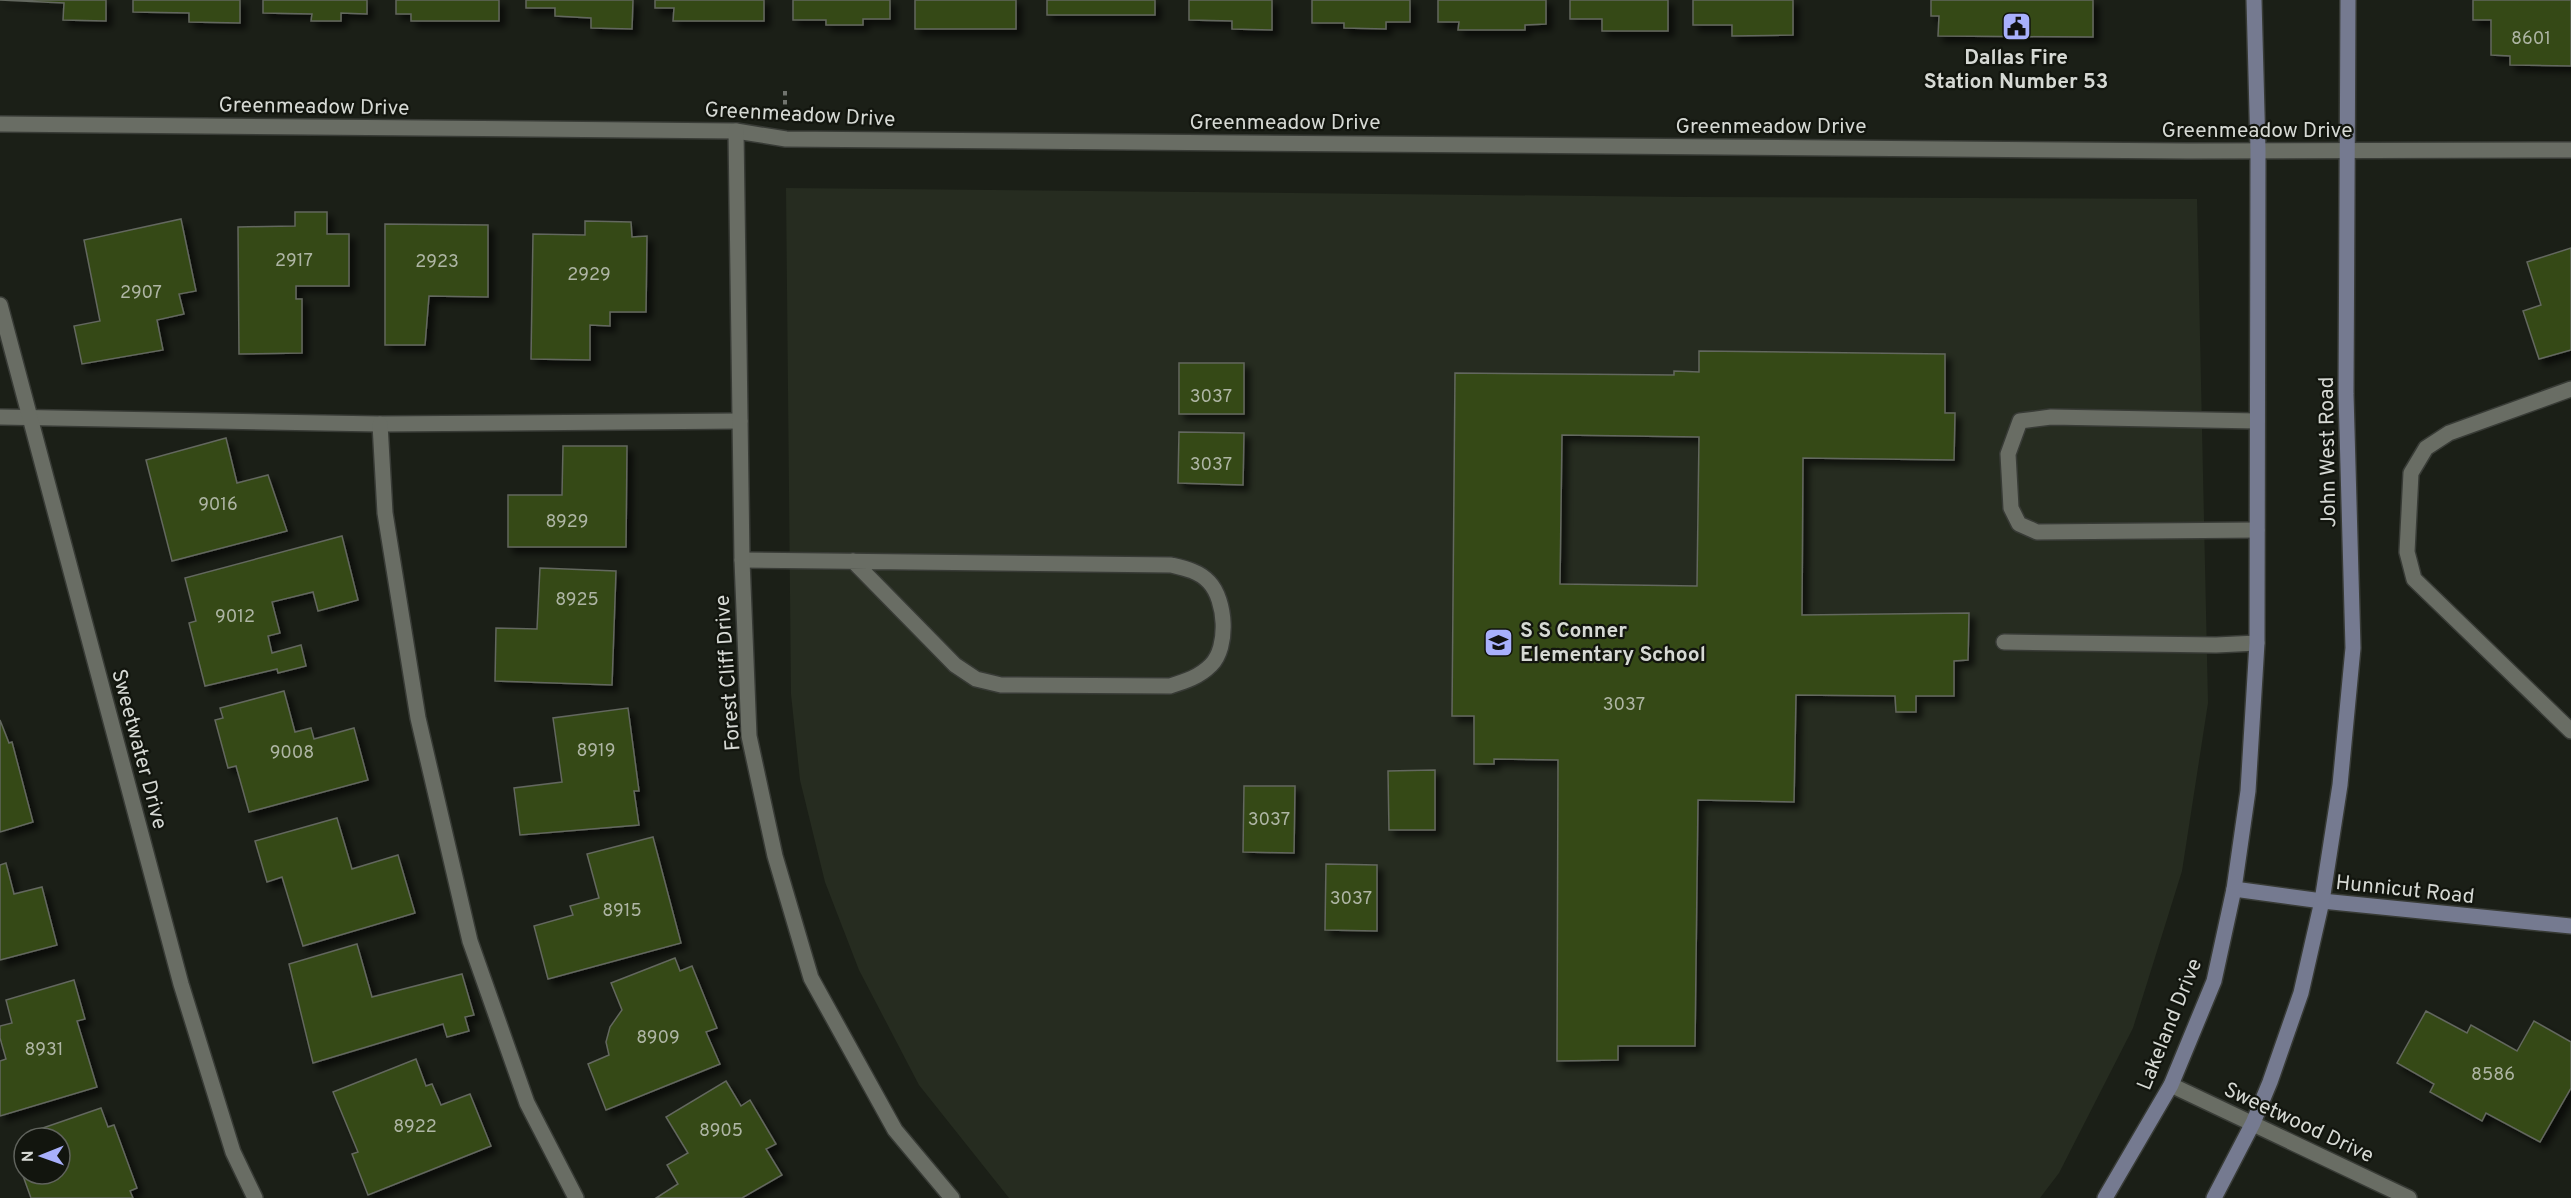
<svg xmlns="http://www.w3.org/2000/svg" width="2571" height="1198" font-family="Overpass,sans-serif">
<defs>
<filter id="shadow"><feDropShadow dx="5.5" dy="5.5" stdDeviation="3" flood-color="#0009"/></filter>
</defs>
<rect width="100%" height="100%" fill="#1b1f17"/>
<polygon fill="#262c20" points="786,188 1688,197 2197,199 2208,703 2182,871 2133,1028 2059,1173 2040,1198 1009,1198 919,1085 859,970 825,882 800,780 791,694"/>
<g fill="#344915" stroke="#63675e" stroke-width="1.5" fill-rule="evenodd" filter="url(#shadow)">
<polygon points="0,0 106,0 106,21 63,20 64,3"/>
<polygon points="133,0 240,0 240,23 189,22 189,13 133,12"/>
<polygon points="263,0 367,0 367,14 341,13 341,21 311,21 312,14 263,13"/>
<polygon points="396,0 499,0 499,21 411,21 411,14 396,14"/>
<polygon points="526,0 633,0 632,29 591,28 591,18 555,16 555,8 526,8"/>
<polygon points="655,0 764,0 764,21 673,21 674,8 655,8"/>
<polygon points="793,0 890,0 890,19 863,19 863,25 826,25 826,20 793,20"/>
<rect x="915" y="0" width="101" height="29"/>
<rect x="1047" y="0" width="108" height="15"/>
<polygon points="1189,0 1272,0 1272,30 1232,29 1232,21 1189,20"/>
<polygon points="1312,0 1410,0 1410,22 1386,22 1386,29 1344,28 1344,23 1312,23"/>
<polygon points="1438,0 1546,0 1546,24 1525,25 1525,30 1458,30 1459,22 1438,22"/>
<polygon points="1570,0 1668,0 1668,31 1602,31 1602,19 1570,19"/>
<polygon points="1693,0 1793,0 1793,35 1732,36 1732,25 1693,25"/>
<polygon points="1931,0 2093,0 2093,37 1938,36 1939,16 1931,16"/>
<polygon points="2473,0 2571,0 2571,66 2510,65 2510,56 2491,55 2491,20 2473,20"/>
<polygon points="295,212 327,212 327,234 349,234 349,286 296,286 296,299 302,299 302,353 239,354 238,227 295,226"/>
<polygon points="181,219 196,291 179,294 184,314 157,320 163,350 82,364 74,326 100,321 84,240"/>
<polygon points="585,221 631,222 632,237 647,236 646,312 610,312 610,326 590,325 590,360 531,359 533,234 585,235"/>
<polygon points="385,224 488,225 488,297 429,296 425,345 385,345"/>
<polygon points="2571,248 2571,350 2539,359 2523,311 2541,305 2527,262"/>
<path d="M1699 351 1945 354V413H1955L1954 460 1803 458 1802 615 1969 613 1968 660 1954 661V696H1916V712H1896L1895 696 1796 695 1794 802 1698 800 1695 1046H1618V1060L1557 1061 1558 760 1494 759V764H1474V716H1452L1455 373 1674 375V371L1699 372ZM1562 435 1699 437 1697 586 1560 584Z"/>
<rect x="1179" y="363" width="65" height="51"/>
<polygon points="1179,432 1244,433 1243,485 1178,483"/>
<polygon points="226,438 237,483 268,475 287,531 172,561 146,460"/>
<polygon points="563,446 627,446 626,547 508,547 508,495 562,495"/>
<polygon points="342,536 358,600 318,611 313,592 272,602 280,633 268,636 272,653 301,645 306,666 278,673 277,669 205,686 189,623 196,621 185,578"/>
<polygon points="540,568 616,571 612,685 495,681 496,628 537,629"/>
<polygon points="284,691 295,732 311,728 314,739 354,728 368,780 249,812 236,766 228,768 215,720 223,718 220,708"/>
<polygon points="628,708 639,791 634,791 639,825 520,835 514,788 562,782 553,718"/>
<polygon points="0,720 9,743 12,742 33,822 0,832"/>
<polygon points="1435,770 1435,830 1389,830 1388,771"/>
<polygon points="1244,786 1295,786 1294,853 1243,852"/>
<polygon points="337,818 352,869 398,855 415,913 303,946 282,877 267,882 255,841"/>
<polygon points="653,837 681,943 548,979 534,926 573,915 570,906 599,898 587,854"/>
<polygon points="6,863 14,894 42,887 57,945 0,960 0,865"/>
<polygon points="1326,864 1377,865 1377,931 1325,930"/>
<polygon points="357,944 372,997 462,974 474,1015 465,1017 469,1031 447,1037 443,1024 313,1063 289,964"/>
<polygon points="675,958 680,971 692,966 717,1028 706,1032 720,1064 606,1110 588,1064 609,1055 606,1042 610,1027 622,1010 611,983"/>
<polygon points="74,980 85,1019 77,1021 97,1087 0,1116 0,1061 6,1059 0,1038 0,1026 12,1023 6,1000"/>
<polygon points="2426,1011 2467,1033 2471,1025 2517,1051 2534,1021 2571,1042 2571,1088 2540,1142 2486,1113 2482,1121 2430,1092 2434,1084 2397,1063"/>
<polygon points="416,1059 426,1086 432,1084 441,1105 470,1094 491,1146 368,1195 352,1154 358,1152 333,1092"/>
<polygon points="726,1081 741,1106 750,1100 776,1144 766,1149 782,1175 742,1198 656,1198 678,1184 667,1165 688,1153 666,1117"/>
<polygon points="101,1108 108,1127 114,1125 137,1188 130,1191 133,1198 31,1198 22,1173 60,1174 60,1138 40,1138 37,1130"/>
</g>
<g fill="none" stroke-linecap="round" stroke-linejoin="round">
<defs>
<g id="lane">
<polyline points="2571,389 2449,433 2426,448 2411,473 2407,552 2414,579 2571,731"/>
<polyline points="0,417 380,424 740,421"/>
<polyline points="380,424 385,513 418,718 470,941 527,1103 576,1198"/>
<polyline points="2257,530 2037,532 2019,524 2011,508 2008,454 2020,421 2051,417 2257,421"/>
<path d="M742 560C885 561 1028 563 1171 565 1184 568 1199 571 1209 582 1226 600 1229 647 1211 665 1199 677 1186 681 1170 686L1001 685 976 679 955 665 853 561"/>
<polyline points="2004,642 2216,645 2257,643"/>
</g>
<g id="street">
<polyline points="0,124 736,131 786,139 2188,151 2571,150"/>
<polyline points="736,131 742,560 749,736 775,856 811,978 895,1130 952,1198"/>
<polyline points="0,305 181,984 233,1152 255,1198"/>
<polyline points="2171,1085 2409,1198"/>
</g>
<g id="secondary">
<polyline points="2234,889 2322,901 2571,926"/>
<polyline points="2105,1198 2171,1085 2214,981 2234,889 2248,791 2257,643 2258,150 2254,0"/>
<polyline points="2214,1198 2253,1123 2270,1082 2301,993 2322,901 2340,785 2353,648 2346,394 2348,0"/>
</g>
</defs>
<use href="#lane" stroke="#383b36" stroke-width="18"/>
<use href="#street" stroke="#383b36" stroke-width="18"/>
<use href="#secondary" stroke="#383b36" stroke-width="18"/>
<polyline stroke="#71746e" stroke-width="4" stroke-dasharray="4.5 4.5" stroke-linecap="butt" points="785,91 785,106"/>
<use href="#lane" stroke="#696d64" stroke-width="15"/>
<use href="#street" stroke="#696d64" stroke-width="15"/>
<use href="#secondary" stroke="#757a90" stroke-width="15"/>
</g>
<defs>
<symbol id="civic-square" viewBox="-11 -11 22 22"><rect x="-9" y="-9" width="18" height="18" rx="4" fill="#a8b0fc" stroke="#12150e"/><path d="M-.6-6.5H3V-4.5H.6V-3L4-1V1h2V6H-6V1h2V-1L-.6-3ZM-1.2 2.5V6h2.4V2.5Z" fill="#111"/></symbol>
<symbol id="school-square" viewBox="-11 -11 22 22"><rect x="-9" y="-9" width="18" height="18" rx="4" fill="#a8b0fc" stroke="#12150e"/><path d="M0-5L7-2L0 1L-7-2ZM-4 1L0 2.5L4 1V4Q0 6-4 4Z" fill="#111"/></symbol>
</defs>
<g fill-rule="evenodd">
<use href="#civic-square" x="2000" y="10" width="33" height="33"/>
<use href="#school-square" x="1482" y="626" width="33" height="33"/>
</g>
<g text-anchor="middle" stroke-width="4.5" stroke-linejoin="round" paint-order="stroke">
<g font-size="18" fill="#aeb5a4">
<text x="2531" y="44">8601</text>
<text x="294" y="266">2917</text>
<text x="437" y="267">2923</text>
<text x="589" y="280">2929</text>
<text x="141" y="298">2907</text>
<text x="1211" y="402">3037</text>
<text x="1211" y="470">3037</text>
<text x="218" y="510">9016</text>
<text x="567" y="527">8929</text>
<text x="577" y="605">8925</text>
<text x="235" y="622">9012</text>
<text x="1624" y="710">3037</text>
<text x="596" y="756">8919</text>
<text x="292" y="758">9008</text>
<text x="1269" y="825">3037</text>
<text x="1351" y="904">3037</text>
<text x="622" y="916">8915</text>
<text x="658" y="1043">8909</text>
<text x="44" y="1055">8931</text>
<text x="2493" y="1080">8586</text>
<text x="415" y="1132">8922</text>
<text x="721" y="1136">8905</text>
</g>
<g font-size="21" font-weight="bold" fill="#d6d9d4" stroke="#12150e">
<text x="2016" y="64">Dallas Fire<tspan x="2016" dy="24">Station Number 53</tspan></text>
<text x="1520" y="637" text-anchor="start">S S Conner<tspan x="1520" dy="24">Elementary School</tspan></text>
</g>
<g font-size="21" fill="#d6d9d4" stroke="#12150e">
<text transform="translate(314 106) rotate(1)" y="7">Greenmeadow Drive</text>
<text transform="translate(800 114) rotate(3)" y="7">Greenmeadow Drive</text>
<text x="1285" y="129">Greenmeadow Drive</text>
<text x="1771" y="133">Greenmeadow Drive</text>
<text x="2257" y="137">Greenmeadow Drive</text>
<text transform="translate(2327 452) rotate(-91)" y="7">John West Road</text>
<text transform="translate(727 673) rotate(-94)" y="7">Forest Cliff Drive</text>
<text transform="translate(140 749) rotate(75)" y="7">Sweetwater Drive</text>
<text transform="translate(2405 889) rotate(6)" y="7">Hunnicut Road</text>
<text transform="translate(2169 1024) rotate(-68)" y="7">Lakeland Drive</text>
<text transform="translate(2299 1122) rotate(25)" y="7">Sweetwood Drive</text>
</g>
</g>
<g transform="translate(42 1156) rotate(269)"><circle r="28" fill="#12150e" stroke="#60635d" stroke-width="1.5"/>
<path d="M0-4.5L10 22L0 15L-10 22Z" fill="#a8b0fc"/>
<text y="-9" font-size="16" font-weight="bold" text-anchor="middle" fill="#d6d9d4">N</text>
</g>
</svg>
